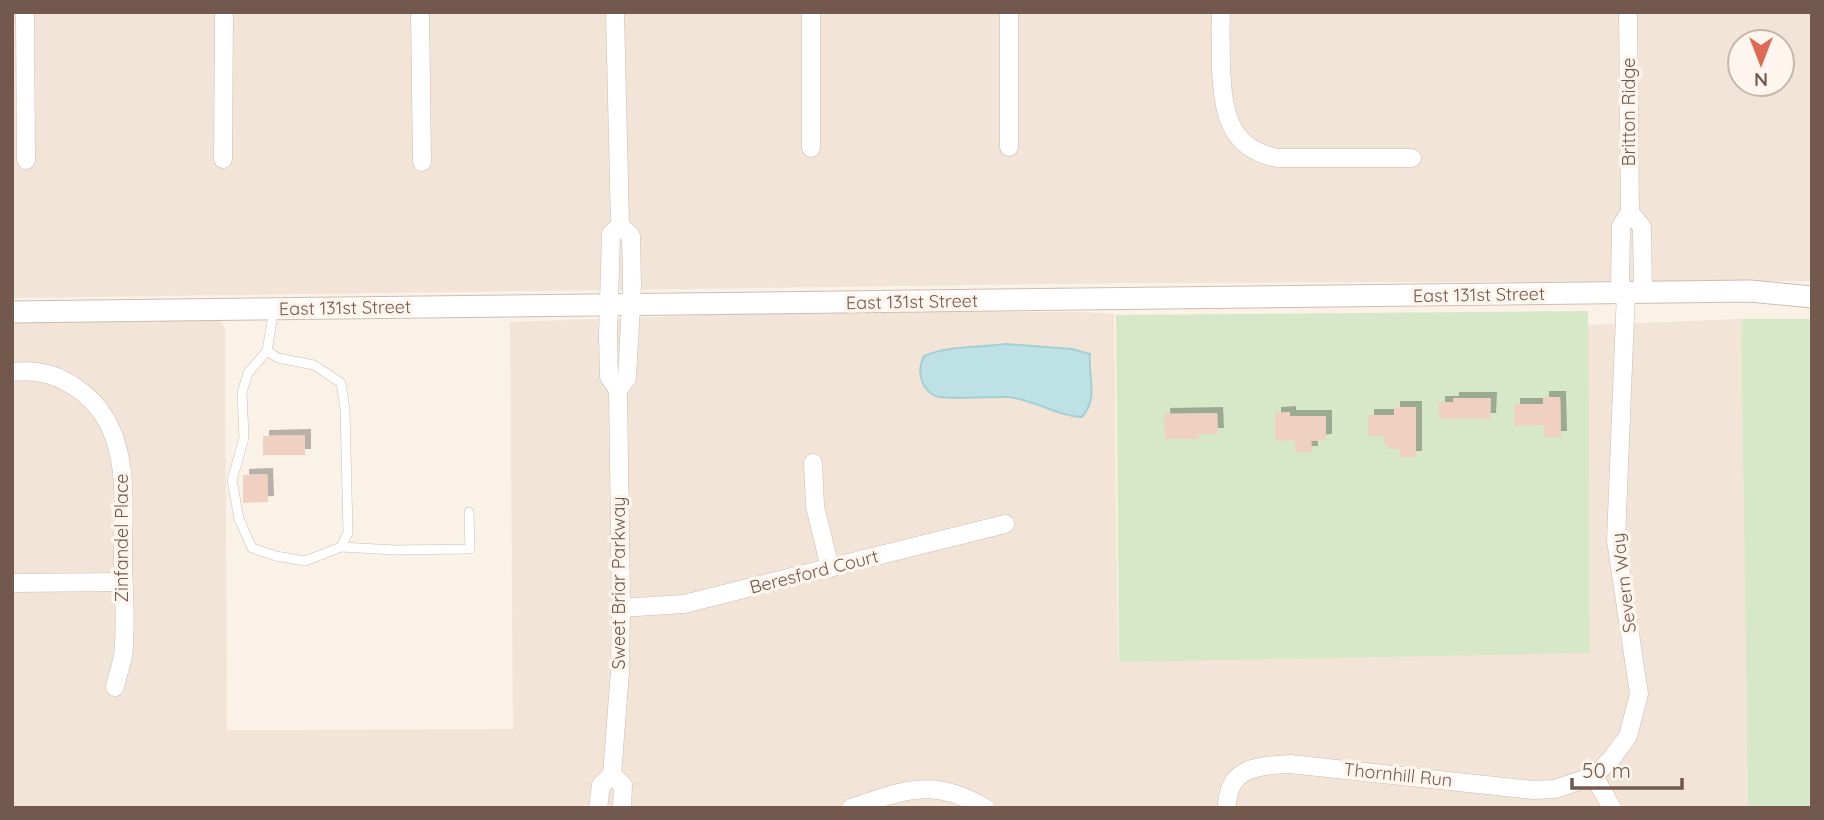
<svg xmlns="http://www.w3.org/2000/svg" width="1824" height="820" font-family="Quicksand,sans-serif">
<defs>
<filter id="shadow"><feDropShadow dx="6" dy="-6" stdDeviation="0" flood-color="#0004"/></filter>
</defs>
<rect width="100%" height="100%" fill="#fbf2e7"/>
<g fill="#f2e4d6" fill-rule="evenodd">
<path d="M12 12H1812V281L1131 283 12 298ZM1740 42H1782V84H1740Z"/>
<polygon points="789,312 1084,312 1114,314 1118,660 1589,651 1586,325 1741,319 1748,808 12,808 12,322 219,320 225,328 227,730 513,729 510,322"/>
</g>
<g fill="#d6e8c7">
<polygon points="1588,311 1590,653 1119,662 1116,315"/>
<polygon points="1741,319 1812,319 1812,808 1748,808"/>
</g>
<path fill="#bde1e4" stroke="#a4d0d5" stroke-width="2" d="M1005 344 1072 349 1090 354C1088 378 1099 397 1082 417 1057 416 1035 400 1009 397 994 396 943 401 933 395 920 386 917 370 924 356 949 345 978 348 1005 344Z"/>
<g fill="#efd0c1" filter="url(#shadow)">
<polygon points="1543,397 1560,397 1561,437 1545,437 1544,425 1514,426 1514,404 1543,404"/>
<polygon points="1453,398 1491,398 1490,419 1439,419 1439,402 1453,402"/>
<polygon points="1394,407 1416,407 1416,457 1400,457 1400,449 1389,449 1389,445 1384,445 1384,436 1368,436 1368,415 1394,415"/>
<polygon points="1290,412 1290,416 1326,416 1326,440 1311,441 1312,452 1295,452 1295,440 1275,441 1275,413"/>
<polygon points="1217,413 1218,434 1199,434 1199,439 1165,439 1164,414"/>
<polygon points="305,435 305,455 263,455 263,436"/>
<polygon points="267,474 268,502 243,503 243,475"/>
</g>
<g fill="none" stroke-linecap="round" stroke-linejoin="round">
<defs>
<g id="service">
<polyline points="267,351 278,358 314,365 341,383 345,409 348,533 341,547 305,561 276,556 252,548 239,519 232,480 244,438 242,392 248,373 267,351 274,309"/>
<polyline points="341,547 395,550 470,549 469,512"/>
</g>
<g id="minor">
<polyline points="25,12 26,160"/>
<polyline points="420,12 422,162"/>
<polyline points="615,12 620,226 631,236 632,286 627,378 618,390"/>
<polyline points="811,12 811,148"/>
<polyline points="1009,12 1009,147"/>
<path d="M1221 12C1220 30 1221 49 1221 67 1223 109 1227 149 1278 158H1412"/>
<polyline points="223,159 224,12"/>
<polyline points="1630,212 1642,227 1643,292"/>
<polyline points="1620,292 1621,226 1630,212 1628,12"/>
<path d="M12 372C39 369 60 375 82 392 132 431 123 498 123 555 123 587 127 623 123 656 121 666 117 677 115 687"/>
<polyline points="813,463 815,506 830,568"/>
<polyline points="12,583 123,582"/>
<polyline points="621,608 684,604 1005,524"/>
<polyline points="612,775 623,785 622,808"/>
<polyline points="1594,776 1612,808"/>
<polyline points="598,808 601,785 612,775 620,671 621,608 618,390 609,377 608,335 611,234 620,226"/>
<path d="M851 808C903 790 934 777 985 808"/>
<path d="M1227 808C1227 767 1257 766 1290 764L1533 790 1555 789 1594 776 1612 758 1628 736 1639 694 1616 540 1626 292"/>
</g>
<polyline id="tertiary" points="12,312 1750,291 1812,297"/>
</defs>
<use href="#service" stroke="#cebcb1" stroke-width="10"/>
<use href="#minor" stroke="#cebcb1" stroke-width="19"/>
<use href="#tertiary" stroke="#cebcb1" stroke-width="23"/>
<use href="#service" stroke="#fff" stroke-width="9"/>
<use href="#minor" stroke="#fff" stroke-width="18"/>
<use href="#tertiary" stroke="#fff" stroke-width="21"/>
</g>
<g text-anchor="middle" stroke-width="7" stroke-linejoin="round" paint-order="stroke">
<g font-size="18" fill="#73584d" stroke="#fef6ee">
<text transform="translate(1629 112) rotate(-90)" y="6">Britton Ridge</text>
<text transform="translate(1479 295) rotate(-1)" y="6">East 131st Street</text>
<text transform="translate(912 302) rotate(-1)" y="6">East 131st Street</text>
<text transform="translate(345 308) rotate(-1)" y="6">East 131st Street</text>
<text transform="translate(122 538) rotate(-90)" y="6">Zinfandel Place</text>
<text transform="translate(814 572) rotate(-14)" y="6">Beresford Court</text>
<text transform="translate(619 583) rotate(-90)" y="6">Sweet Briar Parkway</text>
<text transform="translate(1624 583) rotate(-97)" y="6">Severn Way</text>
<text transform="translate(1398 775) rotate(6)" y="6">Thornhill Run</text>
</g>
</g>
<rect width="1824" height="820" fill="none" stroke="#73584d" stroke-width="28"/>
<g transform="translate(1761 63) rotate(180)"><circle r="33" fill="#fef6ee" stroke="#c6b7ae" stroke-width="2"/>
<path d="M0-5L12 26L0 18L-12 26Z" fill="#dd6a55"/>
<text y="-10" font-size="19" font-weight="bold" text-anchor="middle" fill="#73584d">N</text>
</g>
<path d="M1572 778v10h110v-10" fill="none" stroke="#73584d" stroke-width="3.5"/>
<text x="1582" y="778" font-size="21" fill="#73584d" stroke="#fef6ee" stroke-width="5" paint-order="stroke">50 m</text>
</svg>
